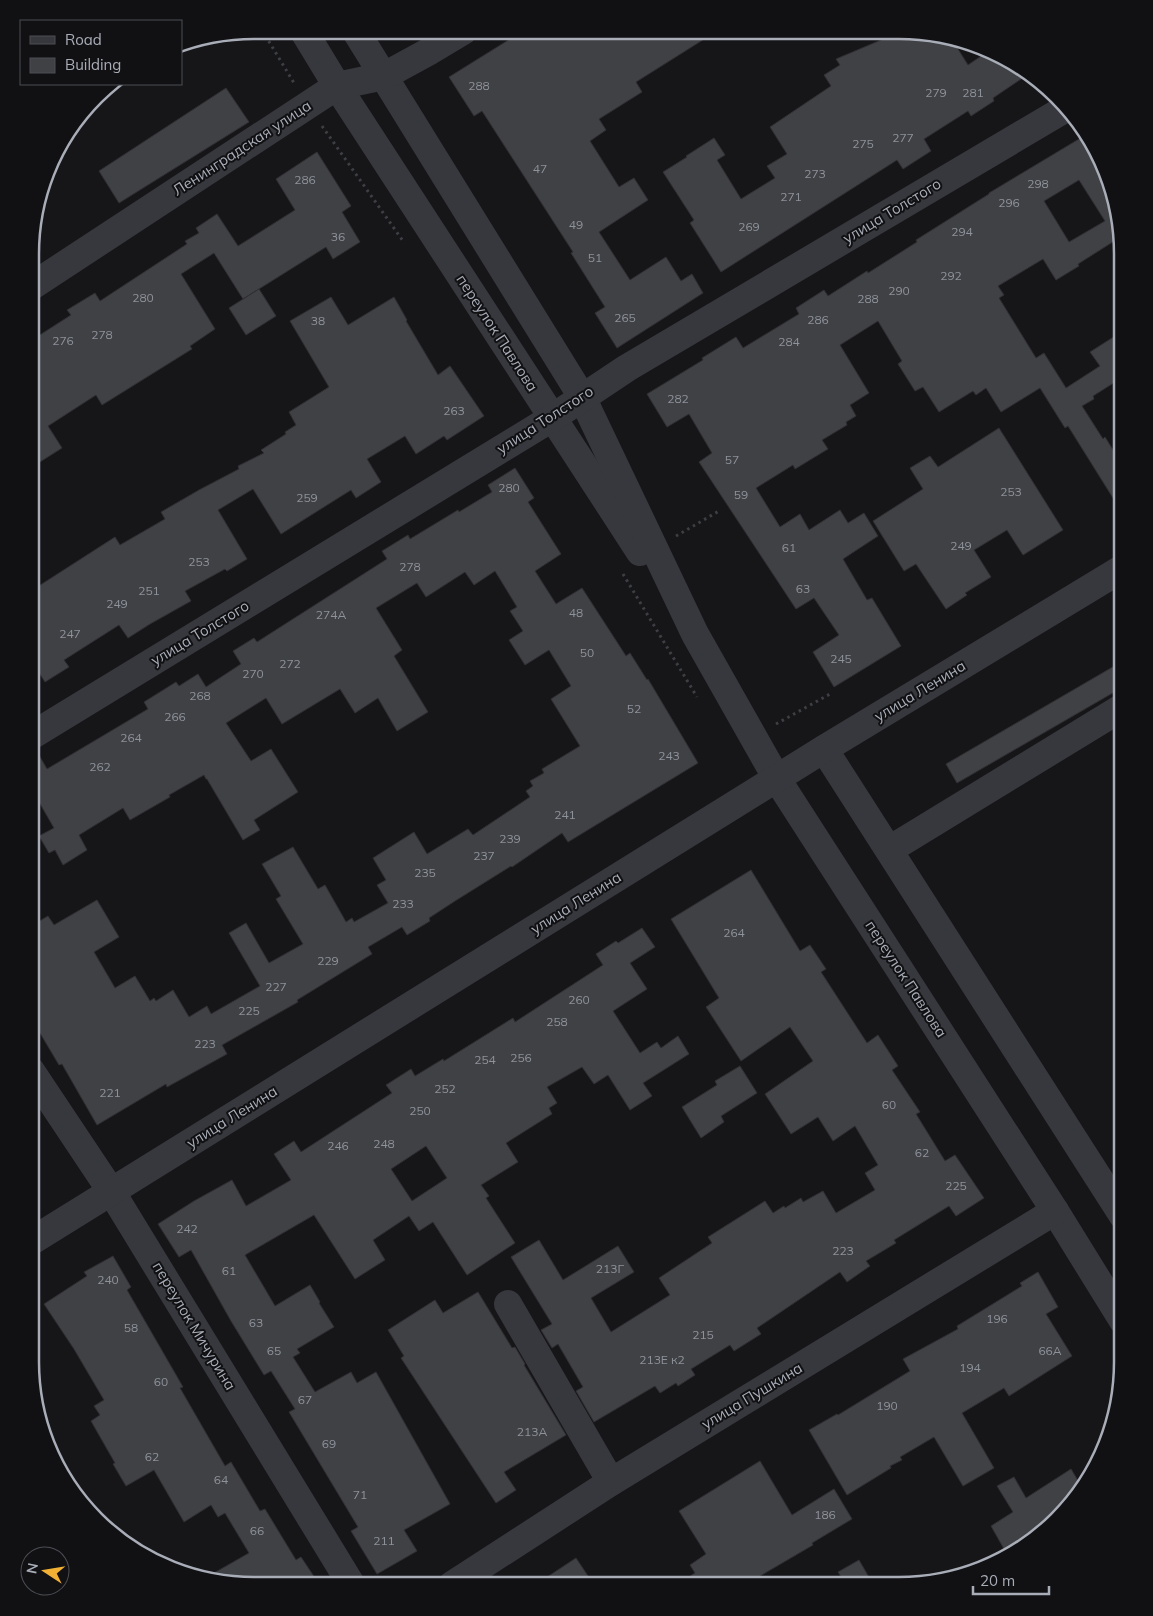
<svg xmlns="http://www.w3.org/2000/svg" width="1153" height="1616" font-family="Mulish,sans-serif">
<rect width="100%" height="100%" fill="#161618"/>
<g fill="#404145" stroke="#303034" fill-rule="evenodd">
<polygon points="523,31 717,31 636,82 642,92 599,119 606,130 590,141 619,187 634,178 648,200 599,232 630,280 666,257 681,281 692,274 703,293 617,348 595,313 605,307 571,253 573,252 482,111 474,116 449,77"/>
<polygon points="900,32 929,32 951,38 968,65 990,50 1030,73 993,98 994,101 971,116 968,111 924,139 931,151 903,169 897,160 721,272 690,223 694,220 663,172 687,157 686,156 714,138 725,155 717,160 741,199 775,178 767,166 787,154 770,127 831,86 824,75 840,65 836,59"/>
<polygon points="226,88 249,122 119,203 99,171"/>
<path d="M1084 136 1100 155 1119 238 1078 264 1079 266 1056 280 1043 259 998 286 1004 295 999 298 1036 358 1044 353 1066 388 1100 366 1090 352 1123 331V377L1093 396 1094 399 1082 406 1103 439 1105 437 1123 466V514L1068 426 1065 428 1040 388 1001 412 986 388 976 395 973 391 939 412 923 387 915 391 898 364 902 361 878 321 840 345 869 393 850 405 856 416 846 422 847 425 822 440 828 449 795 469 793 465 756 488 780 527 800 514 809 530 840 510 848 523 864 513 878 536 843 559 867 600 872 598 901 646 834 687 813 652 839 635 814 598 796 609 699 462 712 453 689 414 667 427 647 394 703 360 702 358 736 337 743 348 799 314 796 308 824 290 828 296 867 271 868 273 917 242 916 240 989 194V193ZM1079 180 1105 221 1069 242 1044 201Z"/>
<polygon points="317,152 351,206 342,212 360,242 333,259 326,247 243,299 214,253 181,274 215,329 190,346 192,349 102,405 96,395 48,426 62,448 32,467 32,340 71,315 67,310 95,293 100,301 187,244 185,241 199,233 196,228 217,214 238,246 295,210 276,179"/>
<polygon points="259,289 276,316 246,335 229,308"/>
<polygon points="331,297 348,325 394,297 407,320 406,321 438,375 450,366 484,416 447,440 444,436 416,454 405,436 367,459 381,482 356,498 351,490 281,534 253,489 218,510 247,559 227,571 225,569 185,591 191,601 150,624 128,638 119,625 64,660 69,667 45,682 31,660 31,591 115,537 120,545 165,519 161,512 199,490 239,469 238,466 264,453 261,450 286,434 285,432 296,425 289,412 329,387 290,321"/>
<polygon points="999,428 1063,530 1023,555 1007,530 974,550 991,577 965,593 967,595 946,609 916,564 904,571 873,521 923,489 910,468 930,456 938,467"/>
<polygon points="515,468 534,498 528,502 561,554 535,571 556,604 582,588 626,656 630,653 647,680 648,679 698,763 568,842 562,833 512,867 511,866 455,901 429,918 430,921 407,935 402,927 368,947 372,954 297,1000 298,1002 222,1045 227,1054 167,1087 166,1084 97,1125 62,1064 59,1065 40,1033 31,1038 31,922 38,922 48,916 54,925 97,900 119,937 94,952 115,988 135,976 150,1001 154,998 156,1001 173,990 189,1017 207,1006 211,1014 260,986 229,933 246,923 269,963 303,944 276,899 281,896 262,864 293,847 318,889 325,885 346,922 352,918 354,922 388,903 377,885 386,880 373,858 414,832 427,854 468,829 473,835 530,797 526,791 533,786 530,781 544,773 542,769 580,746 551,699 571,686 549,650 525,665 509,640 523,631 510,611 517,607 495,571 474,585 465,572 426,597 417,583 376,608 402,650 394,656 428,712 397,731 378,698 355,713 340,689 282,724 266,698 226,723 251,761 271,749 298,792 254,820 260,830 243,840 207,779 206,779 204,775 169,795 170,797 130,820 123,808 79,835 87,850 63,865 55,850 49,853 39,836 54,828 31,788 31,752 36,750 47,769 148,709 144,702 176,682 179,686 198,674 206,687 241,664 233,651 254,638 257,642 387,559 382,551 408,535 410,539 458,510 459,512 492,492 488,485"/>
<polygon points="1123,661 1123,687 957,783 946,764"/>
<polygon points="751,870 800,951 810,945 826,969 821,972 867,1043 878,1035 898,1066 892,1070 920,1112 916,1114 945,1161 955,1155 984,1198 956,1216 949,1206 894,1240 896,1243 866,1261 870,1266 847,1282 840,1272 757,1328 761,1334 734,1351 730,1345 691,1369 695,1375 678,1386 676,1383 660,1393 655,1386 594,1422 576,1391 583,1387 558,1344 552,1348 541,1330 552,1324 511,1257 539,1240 563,1280 618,1246 634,1272 591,1298 611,1332 670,1295 659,1278 712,1243 708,1237 765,1201 773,1213 784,1206 785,1208 801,1198 803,1202 823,1191 836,1213 875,1190 865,1173 878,1165 855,1126 833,1141 818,1117 791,1134 765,1094 813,1061 790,1027 741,1061 706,1007 719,998 671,919"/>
<path d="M642 928 655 947 630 963 647 989 613 1011 640 1053 657 1042 661 1048 678 1036 689 1054 643 1083 652 1096 630 1110 608 1075 594 1084 582 1067 547 1087 557 1103 549 1108 552 1114 506 1143 518 1162 481 1185 489 1196 486 1198 515 1243 467 1275 433 1222 419 1231 409 1216 373 1240 385 1260 355 1279 314 1215 245 1255 275 1306 310 1285 320 1302 319 1303 334 1327 297 1349 300 1353 293 1357 315 1392 351 1372 357 1383 376 1372 450 1504 404 1530 417 1551 377 1574 351 1531 358 1527 289 1412 295 1409 271 1371 264 1375 231 1321 191 1250 179 1257 158 1224 194 1201 232 1180 246 1206 291 1180 274 1154 294 1141 301 1152 392 1093 386 1085 411 1069 415 1076 443 1059 444 1061 513 1018 515 1022 603 965 596 954 616 941 618 943ZM426 1146 447 1178 412 1201 391 1169Z"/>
<polygon points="740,1066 757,1093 721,1116 724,1122 701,1138 682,1107 717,1085 715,1081"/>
<polygon points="113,1256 131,1287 127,1290 183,1387 180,1388 225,1466 231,1462 260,1511 265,1509 296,1560 301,1557 319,1584 225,1584 207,1577 249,1553 225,1513 218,1517 211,1505 184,1522 154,1470 126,1486 113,1464 115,1463 91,1421 100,1415 94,1406 104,1400 74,1349 44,1304 87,1276 84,1272"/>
<polygon points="1038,1272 1058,1307 1046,1314 1072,1356 1009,1396 1004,1388 962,1413 994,1468 963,1486 934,1437 900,1457 902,1460 890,1466 891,1468 847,1495 809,1430 837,1414 838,1415 910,1371 903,1359 958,1329 957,1326 1022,1286 1020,1283"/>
<polygon points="478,1292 512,1348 515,1347 525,1364 524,1365 566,1435 504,1472 516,1490 496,1503 401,1358 404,1356 388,1330 435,1300 443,1313"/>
<polygon points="760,1461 792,1515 834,1489 852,1519 812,1543 813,1545 743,1586 676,1585 695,1573 690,1565 706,1554 679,1511"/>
<polygon points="1071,1469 1083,1489 1047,1531 1008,1556 991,1526 1013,1512 997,1486 1014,1477 1026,1498"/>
<polygon points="576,1558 594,1585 535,1585"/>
<polygon points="859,1560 874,1586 847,1586 838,1572"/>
</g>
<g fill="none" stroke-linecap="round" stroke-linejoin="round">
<g stroke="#3d3f44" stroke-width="3" stroke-dasharray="2.5 4" stroke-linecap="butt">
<polyline points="262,30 294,83"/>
<polyline points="322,126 403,241"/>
<polyline points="676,536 719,511"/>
<polyline points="623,574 697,697"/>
<polyline points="776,724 830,694"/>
</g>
<g stroke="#37383d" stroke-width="28">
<polyline points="303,30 337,86 640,552"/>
<polyline points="355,30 582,397 695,634 777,779 1055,1211 1123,1321"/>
<polyline points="32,286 337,86 384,76 428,52 463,31"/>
<polyline points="31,736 552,418 627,368 1063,110"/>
<polyline points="824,749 1123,1216"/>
<polyline points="889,850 1123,707"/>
<polyline points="31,1071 111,1191 351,1584"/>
<polyline points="30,1242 824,749 1123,568"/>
<polyline points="508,1304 611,1482"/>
<polyline points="452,1585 611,1482 1055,1211"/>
</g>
</g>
<g text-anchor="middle" stroke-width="4" stroke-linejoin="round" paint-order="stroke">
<g font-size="12" fill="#8e929b">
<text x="479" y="90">288</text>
<text x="936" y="97">279</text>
<text x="973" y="97">281</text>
<text x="903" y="142">277</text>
<text x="863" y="148">275</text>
<text x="540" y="173">47</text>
<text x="815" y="178">273</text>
<text x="305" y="184">286</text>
<text x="1038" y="188">298</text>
<text x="791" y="201">271</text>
<text x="1009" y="207">296</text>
<text x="576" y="229">49</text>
<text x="749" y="231">269</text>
<text x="962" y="236">294</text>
<text x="338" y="241">36</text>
<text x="595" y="262">51</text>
<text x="951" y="280">292</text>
<text x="899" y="295">290</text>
<text x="143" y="302">280</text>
<text x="868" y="303">288</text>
<text x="625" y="322">265</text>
<text x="818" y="324">286</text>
<text x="318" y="325">38</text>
<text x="102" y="339">278</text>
<text x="63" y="345">276</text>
<text x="789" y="346">284</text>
<text x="678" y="403">282</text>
<text x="454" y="415">263</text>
<text x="732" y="464">57</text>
<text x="509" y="492">280</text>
<text x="1011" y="496">253</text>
<text x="741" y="499">59</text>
<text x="307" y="502">259</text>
<text x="961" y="550">249</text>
<text x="789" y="552">61</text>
<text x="199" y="566">253</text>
<text x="410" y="571">278</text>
<text x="803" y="593">63</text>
<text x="149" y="595">251</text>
<text x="117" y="608">249</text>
<text x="576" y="617">48</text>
<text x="331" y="619">274А</text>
<text x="70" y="638">247</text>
<text x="587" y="657">50</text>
<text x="841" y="663">245</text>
<text x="290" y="668">272</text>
<text x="253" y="678">270</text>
<text x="200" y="700">268</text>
<text x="634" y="713">52</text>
<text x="175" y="721">266</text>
<text x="131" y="742">264</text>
<text x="669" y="760">243</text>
<text x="100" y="771">262</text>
<text x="565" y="819">241</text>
<text x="510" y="843">239</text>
<text x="484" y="860">237</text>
<text x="425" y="877">235</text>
<text x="403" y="908">233</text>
<text x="734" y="937">264</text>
<text x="328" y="965">229</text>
<text x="276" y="991">227</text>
<text x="579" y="1004">260</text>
<text x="249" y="1015">225</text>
<text x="557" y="1026">258</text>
<text x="205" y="1048">223</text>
<text x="521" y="1062">256</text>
<text x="485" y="1064">254</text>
<text x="445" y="1093">252</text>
<text x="110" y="1097">221</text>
<text x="889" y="1109">60</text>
<text x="420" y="1115">250</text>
<text x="384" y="1148">248</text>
<text x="338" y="1150">246</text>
<text x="922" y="1157">62</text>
<text x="956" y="1190">225</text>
<text x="187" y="1233">242</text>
<text x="843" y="1255">223</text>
<text x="610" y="1273">213Г</text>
<text x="229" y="1275">61</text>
<text x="108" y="1284">240</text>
<text x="997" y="1323">196</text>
<text x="256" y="1327">63</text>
<text x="131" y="1332">58</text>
<text x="703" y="1339">215</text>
<text x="274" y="1355">65</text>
<text x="1050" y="1355">66А</text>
<text x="662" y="1364">213Е к2</text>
<text x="970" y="1372">194</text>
<text x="161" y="1386">60</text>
<text x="305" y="1404">67</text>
<text x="887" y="1410">190</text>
<text x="532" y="1436">213А</text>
<text x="329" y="1448">69</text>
<text x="152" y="1461">62</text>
<text x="221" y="1484">64</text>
<text x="360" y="1499">71</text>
<text x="825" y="1519">186</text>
<text x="257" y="1535">66</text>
<text x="384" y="1545">211</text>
</g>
<g font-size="15" fill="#a8adb8" stroke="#111113">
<text transform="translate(242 148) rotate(-33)" y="5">Ленинградская улица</text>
<text transform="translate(892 211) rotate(-31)" y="5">улица Толстого</text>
<text transform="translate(497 333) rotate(57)" y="5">переулок Павлова</text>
<text transform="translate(545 420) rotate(-33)" y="5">улица Толстого</text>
<text transform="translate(200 633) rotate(-31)" y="5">улица Толстого</text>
<text transform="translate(920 691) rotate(-31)" y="5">улица Ленина</text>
<text transform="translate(576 903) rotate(-32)" y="5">улица Ленина</text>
<text transform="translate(906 979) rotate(57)" y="5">переулок Павлова</text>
<text transform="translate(232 1117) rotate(-32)" y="5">улица Ленина</text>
<text transform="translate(194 1326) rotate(59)" y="5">переулок Мичурина</text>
<text transform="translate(752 1396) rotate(-31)" y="5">улица Пушкина</text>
</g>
</g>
<path d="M0 0H1153V1616H0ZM254 39H899A215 215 0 0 1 1114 254V1362A215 215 0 0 1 899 1577H254A215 215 0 0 1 39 1362V254A215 215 0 0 1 254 39Z" fill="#111113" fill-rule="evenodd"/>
<path fill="none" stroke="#a8adb8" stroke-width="2.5" d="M254 39H899A215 215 0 0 1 1114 254V1362A215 215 0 0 1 899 1577H254A215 215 0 0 1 39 1362V254A215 215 0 0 1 254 39Z"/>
<rect x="20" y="20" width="162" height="65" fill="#111113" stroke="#4d4f55"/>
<rect x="30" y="36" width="25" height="8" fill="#37383d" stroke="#4d4f55"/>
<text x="65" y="45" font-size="15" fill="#a8adb8">Road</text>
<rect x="30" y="58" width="25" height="15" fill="#404145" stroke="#4d4f55"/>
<text x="65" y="70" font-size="15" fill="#a8adb8">Building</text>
<g transform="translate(45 1571) rotate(282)"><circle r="24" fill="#111113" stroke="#4d4f55"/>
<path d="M0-4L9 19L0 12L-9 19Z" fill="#f2b134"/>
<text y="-8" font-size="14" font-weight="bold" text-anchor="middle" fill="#a8adb8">N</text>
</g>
<path d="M973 1586v8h76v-8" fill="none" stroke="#a8adb8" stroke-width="2.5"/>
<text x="980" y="1586" font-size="15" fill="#a8adb8" stroke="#111113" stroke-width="4" paint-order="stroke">20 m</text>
</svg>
